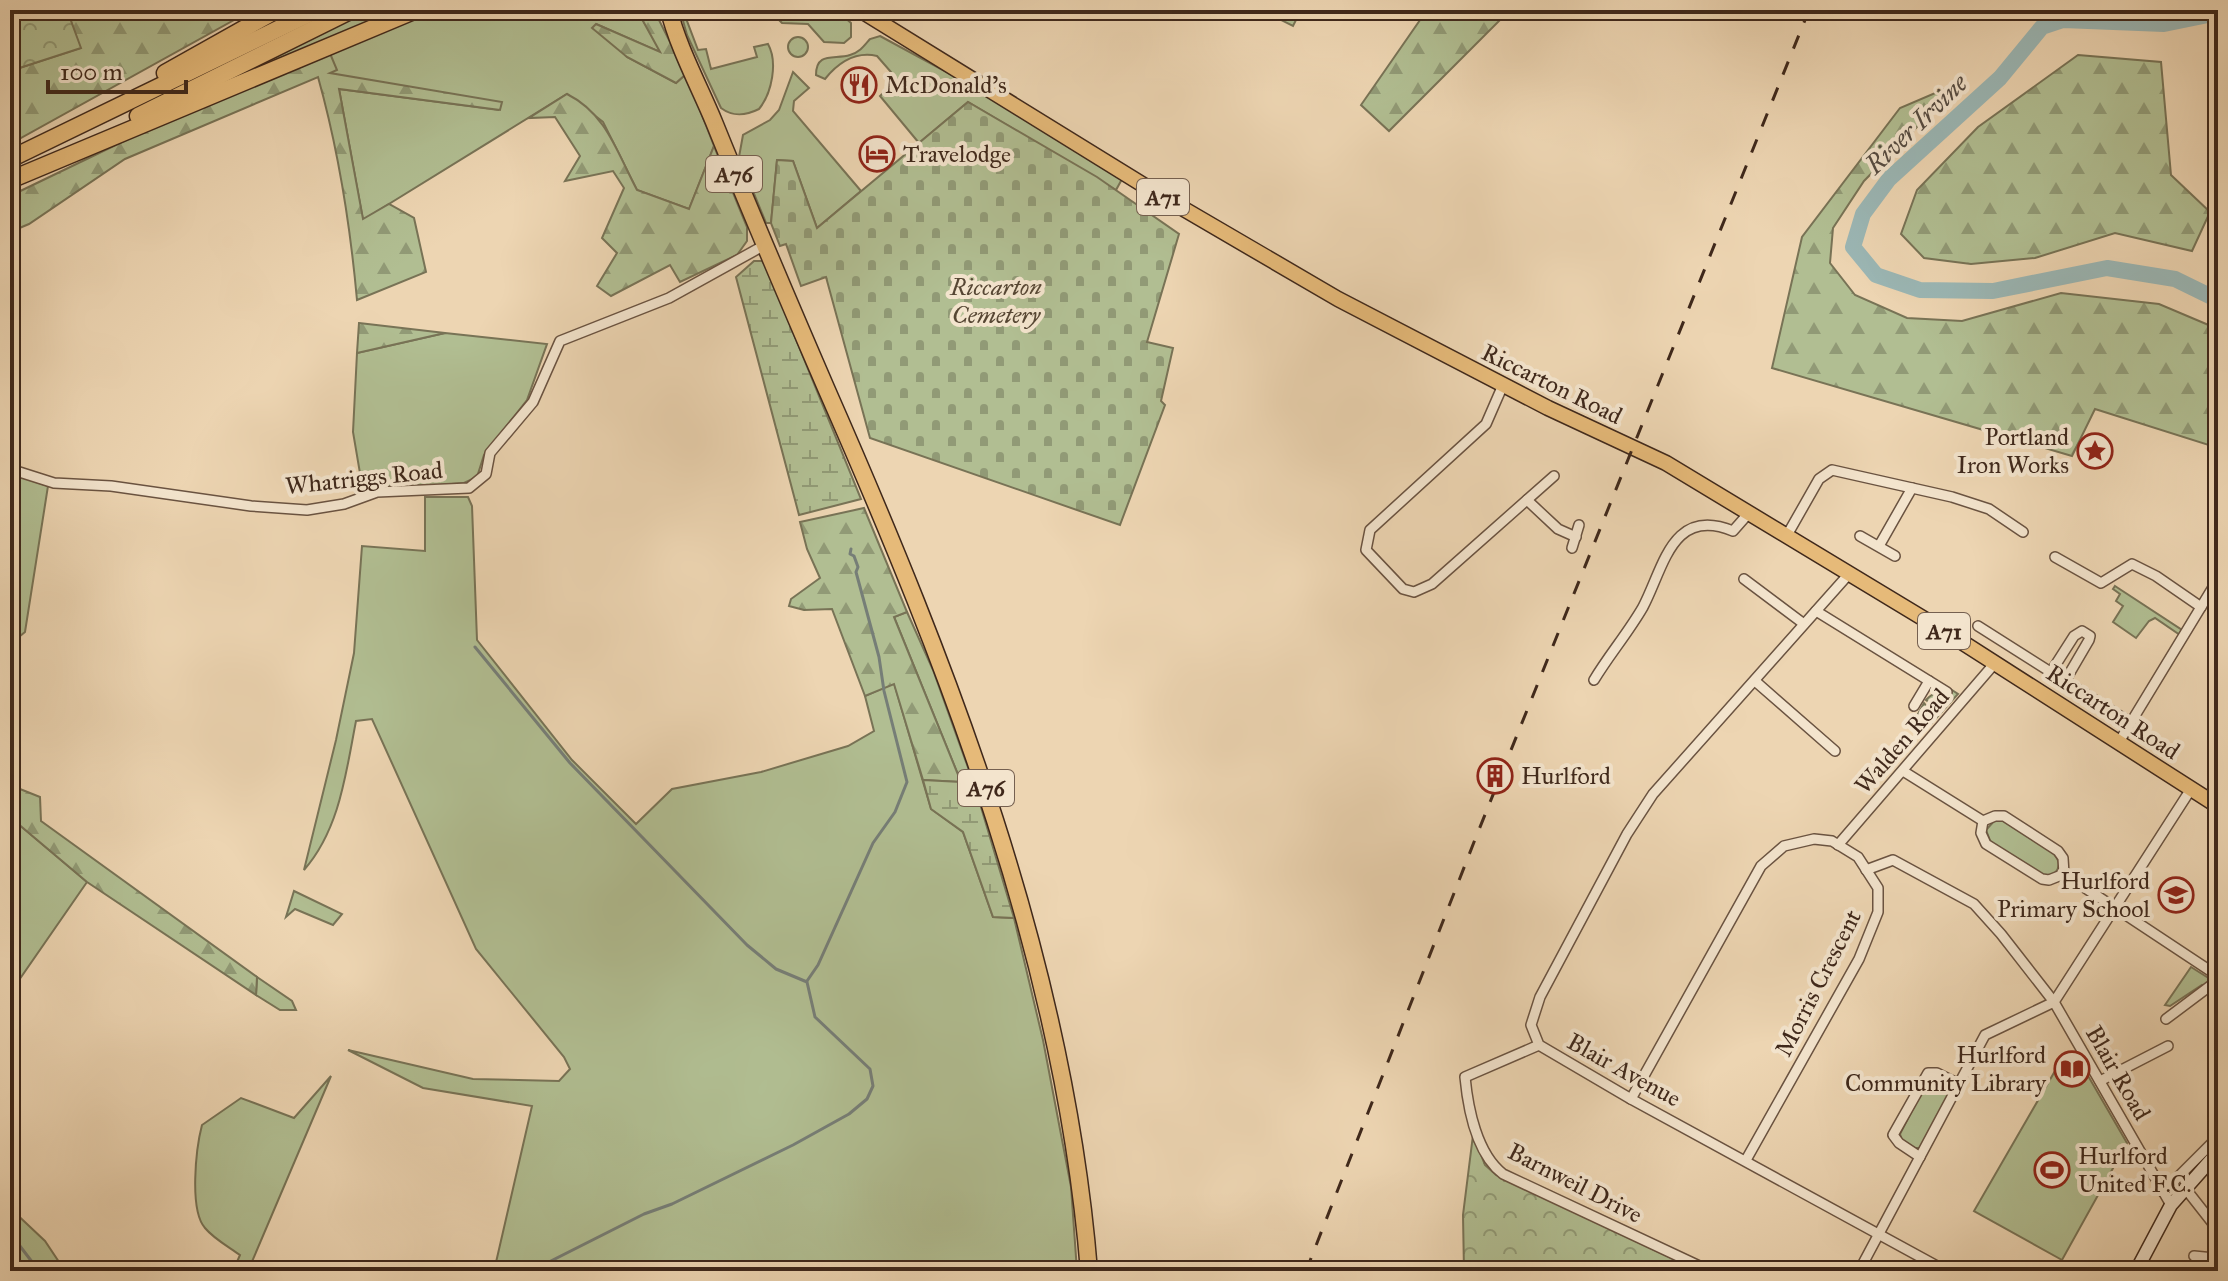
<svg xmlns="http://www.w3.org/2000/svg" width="2228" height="1281" font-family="'IM FELL Great Primer',serif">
<defs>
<pattern id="forest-firs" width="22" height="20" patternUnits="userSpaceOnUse" patternTransform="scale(2)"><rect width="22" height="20" fill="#b1be92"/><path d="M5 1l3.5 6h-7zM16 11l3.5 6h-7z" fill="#919a76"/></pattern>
<pattern id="wetland-marsh" width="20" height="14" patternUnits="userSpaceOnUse" patternTransform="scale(2)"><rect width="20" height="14" fill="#b1be92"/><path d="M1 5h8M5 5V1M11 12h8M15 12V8" fill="none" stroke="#919a76"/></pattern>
<pattern id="cemetery-stones" width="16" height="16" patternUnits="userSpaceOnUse" patternTransform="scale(2)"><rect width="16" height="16" fill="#b1be92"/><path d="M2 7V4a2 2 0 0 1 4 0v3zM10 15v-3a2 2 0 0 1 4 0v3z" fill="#919a76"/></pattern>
<pattern id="park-crowns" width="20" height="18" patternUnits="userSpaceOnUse" patternTransform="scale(2)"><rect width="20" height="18" fill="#b1be92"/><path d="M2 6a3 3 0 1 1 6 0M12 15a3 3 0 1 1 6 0" fill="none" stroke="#919a76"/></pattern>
</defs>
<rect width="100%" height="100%" fill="#edd5b2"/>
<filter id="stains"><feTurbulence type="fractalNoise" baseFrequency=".0025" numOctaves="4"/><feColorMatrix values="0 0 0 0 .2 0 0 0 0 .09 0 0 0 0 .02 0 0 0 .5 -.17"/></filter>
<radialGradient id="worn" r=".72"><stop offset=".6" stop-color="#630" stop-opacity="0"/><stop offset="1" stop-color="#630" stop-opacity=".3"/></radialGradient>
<g fill="#b1be92" stroke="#787356" stroke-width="2">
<polygon points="365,10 401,10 254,72 252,66"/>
<polygon points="426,10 637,10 662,53 596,24 627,57 676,83 686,74 714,146 689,209 637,190 603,122 567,94 363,220 339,89 499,110 328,73 329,51"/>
<path d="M680 10H688L684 13 698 50 706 49 711 69 757 57 754 47 768 44C778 62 772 93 759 109 745 116 733 117 721 108L687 35Z"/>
<polygon points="775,10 836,10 851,23 851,37 844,43 824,42 808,24 782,23 776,17"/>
<path d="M880 36 954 76 1122 179 1116 190 968 102 919 143 880 96 894 82 891 72 877 56C855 51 838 63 825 79L816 75C816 51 835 60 850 55 860 52 864 46 870 39Z"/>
<circle cx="798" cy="47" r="10"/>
<polygon points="793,72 809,88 794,101 793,111 861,191 817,228 793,161 777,160 771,223 766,223 739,157 743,135 770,120 779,110"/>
<polygon points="445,333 547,344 527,400 484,455 477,477 464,483 363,491 353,432 357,353"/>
<polygon points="10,473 48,486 25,632 20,636 10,632"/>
<path d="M425 497H468L472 506 477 640 572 760 636 824 672 789 761 772 848 746 874 731 865 696 894 683 931 809 963 832 993 917 1014 918 1043 1040 1071 1187 1077 1271H494L532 1106 423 1088 348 1050 473 1079 559 1081 570 1069 564 1057 476 949 372 719 356 721C346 772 340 829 304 870L336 740 354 653 362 546 425 551Z"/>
<polygon points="2115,586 2182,630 2180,635 2155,618 2149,621 2136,638 2113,622 2123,606 2116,601 2120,594 2113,589"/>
<polygon points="907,612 933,670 975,787 961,782 894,617"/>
<path d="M1952 690 1958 694 1931 724 1918 714 1924 703 1932 713 1937 711 1935 702 1930 703 1926 700C1932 693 1939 691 1947 696Z"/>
<polygon points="10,817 87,882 10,993"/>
<path d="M1995 820H2002L2053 853C2064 864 2058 877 2042 877L1991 843 1986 830Z"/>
<polygon points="294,891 342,914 333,925 295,909 286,917"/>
<polygon points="2191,967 2210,979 2206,987 2202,985 2170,1006 2165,1005"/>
<polygon points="257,977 292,1001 296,1010 280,1010 256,995"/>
<polygon points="2055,1071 2073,1082 2087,1074 2127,1143 2062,1260 1974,1211"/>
<path d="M331 1076 248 1271H233L240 1255C229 1247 214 1239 205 1228 189 1210 196 1148 202 1125L241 1098 294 1118Z"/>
<polygon points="1932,1078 1947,1083 1952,1090 1920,1148 1915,1148 1902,1140 1900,1134 1926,1083"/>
<polygon points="10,1208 45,1241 65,1271 10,1271"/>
</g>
<g fill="url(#forest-firs)" stroke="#787356" stroke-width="2">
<polygon points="67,10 252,10 10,144 10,71 80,48"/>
<polygon points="637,10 653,10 656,14 686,74 676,83 627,57 592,28 596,24 660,52"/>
<polygon points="1261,10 1301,10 1293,26"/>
<polygon points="1427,10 1503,10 1500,20 1389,131 1361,105"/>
<path d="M329 51 337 70 330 73 502 102 500 110 339 89 363 219 389 204 414 218 426 272 357 300C350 223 339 152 318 77L125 159 29 224 10 232V196L234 88Z"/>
<polygon points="2078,55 2161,62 2171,175 2210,212 2192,251 2115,233 2035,258 1971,264 1924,258 1901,234 1917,190 1978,127"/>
<polygon points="1961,82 1864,181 1833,228 1830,263 1855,295 1907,318 1962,321 2061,293 2159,304 2218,329 2218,448 2095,409 2072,456 1772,368 1802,237 1900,108"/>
<path d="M567 94C607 114 617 153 637 190L689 209 714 146 747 227V241L737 255 680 282 670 265 611 296 597 286 617 253 602 238 624 188 613 171 565 181 580 156 555 117 529 118Z"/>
<polygon points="359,323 445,333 357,353"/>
<polygon points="864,508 907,612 894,617 961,782 923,780 894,684 865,696 832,609 804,610 789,606 791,599 820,578 807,549 800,522"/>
<polygon points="10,785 40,797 41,821 257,977 256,995 87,882 10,817"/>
</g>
<g fill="url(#wetland-marsh)" stroke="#787356" stroke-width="2">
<polygon points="754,261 762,261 767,268 861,499 799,515 736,277"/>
<polygon points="923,780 961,782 975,787 1014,918 993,917 963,832 931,809"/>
</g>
<polygon fill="url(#cemetery-stones)" stroke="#787356" stroke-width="2" points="968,102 1097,177 1179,234 1147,342 1173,348 1161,401 1165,405 1120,525 870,438 826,277 801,286 786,244 780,246 771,223 777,160 793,161 817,228"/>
<g fill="url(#park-crowns)" stroke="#787356" stroke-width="2">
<polygon points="10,10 67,10 81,48 10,71"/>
<polygon points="1473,1135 1485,1165 1496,1175 1699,1271 1464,1271 1463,1215"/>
</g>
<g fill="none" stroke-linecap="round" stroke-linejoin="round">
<g stroke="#767e77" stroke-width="3">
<polyline points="475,647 570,763 747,945 776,969 807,982 815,1017 870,1069 873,1086 867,1099 849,1114 793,1145 672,1204 644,1214 531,1271"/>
<polyline points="807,981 818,965 873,843 895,812 907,782 884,691 879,657 856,572 858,567 854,556 850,554 851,549"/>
<polyline points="10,1233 39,1271"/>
</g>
<polyline stroke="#9bb7b5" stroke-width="16" points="2212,10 2208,15 2164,24 2063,20 2042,27 2000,78 1889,179 1863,214 1853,247 1876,275 1920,290 1993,291 2107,268 2175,279 2218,300"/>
<defs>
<g id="street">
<polyline points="1503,385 1486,424 1370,530 1366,550 1403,589 1414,592 1432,584 1554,476"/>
<polyline points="10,469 54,483 111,486 251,506 307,510 344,504 377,492 469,488 486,474 490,453 533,402 560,341 669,298 763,246"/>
<polyline points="1527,500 1558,529 1576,537"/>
<polyline points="1860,536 1895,556"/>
<polyline points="1786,537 1819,479 1832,470 1952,497 1989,509 2023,532"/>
<polyline points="1879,546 1912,488"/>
<polyline points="1572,548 1579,525"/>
<polyline points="2055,557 2101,583 2132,564 2156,576 2201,607"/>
<polyline points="1848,575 1653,794 1627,834 1540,997 1531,1025 1539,1045 1631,1099 1946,1271"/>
<polyline points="1744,579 1804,624"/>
<polyline points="1816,611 1947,692"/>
<polyline points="1978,626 2131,723"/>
<polyline points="2051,672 2074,636 2082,631 2090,636 2089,640 2065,681"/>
<path d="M1594 680C1609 655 1628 633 1643 607 1664 567 1672 506 1733 531L1748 514"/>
<polyline points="1755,681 1835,751"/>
<polyline points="1914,706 1929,681"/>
<polyline points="2119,742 2218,579"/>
<polyline points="1903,771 1983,821 1995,816 2004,816 2058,851 2063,858 2064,874 2218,976"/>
<polyline points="1983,821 1981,833 1986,844 2042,879 2049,880 2064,874"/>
<polyline points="1838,845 1995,663"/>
<polyline points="1866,870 1893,860 1974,904 2001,934 2054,1002 2171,1205"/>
<polyline points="2054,1002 2191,789"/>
<polyline points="2166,1019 2218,980"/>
<path d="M1539 1045 1465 1077C1468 1109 1477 1154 1503 1174L1710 1271"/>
<polyline points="2100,1081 2168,1046"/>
<polyline points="1631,1099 1761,866 1784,846 1814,839 1832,841 1858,857 1878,888 1878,912 1859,959 1746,1160"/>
<polyline points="1920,1157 1899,1143 1893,1135 1928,1073 1937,1073 1959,1084"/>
<polyline points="2185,1188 2218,1230"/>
<polyline points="2163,1192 2218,1137"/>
<polyline points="2194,1256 2214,1258 2218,1255"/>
<polyline points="1859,1271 1985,1035 2054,1002"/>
</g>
<polyline id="secondary" points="2136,1271 2171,1205 2218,1152"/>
<polyline id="primary" points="860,10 1153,191 1338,299 1548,408 1666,463 1954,637 2218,806"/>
<g id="highway">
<path d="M669 10C677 45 700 88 714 122 750 211 788 300 826 388 950 670 1064 961 1089 1271"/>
<polyline points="165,73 277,10"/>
<polyline points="138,116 352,10"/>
<polyline points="10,159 317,10"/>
<polyline points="10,180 416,10"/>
</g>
</defs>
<use href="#street" stroke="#6a5341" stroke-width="12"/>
<use href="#secondary" stroke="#3f281b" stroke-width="15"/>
<use href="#primary" stroke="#3f281b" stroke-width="17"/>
<use href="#highway" stroke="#3f281b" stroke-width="19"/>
<use href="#street" stroke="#f3e4cd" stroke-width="9"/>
<use href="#secondary" stroke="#f3e4cd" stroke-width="12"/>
<use href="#primary" stroke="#e6ba79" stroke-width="14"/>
<use href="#highway" stroke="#e6ba79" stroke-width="16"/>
<polyline stroke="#3f281b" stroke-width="3" stroke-dasharray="14 14" stroke-linecap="butt" points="1306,1271 1476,837 1809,10"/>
</g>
<defs>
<symbol id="restaurant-ring" viewBox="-11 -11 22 22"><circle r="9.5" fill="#f3e4cd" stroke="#8f2418" stroke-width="1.5"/><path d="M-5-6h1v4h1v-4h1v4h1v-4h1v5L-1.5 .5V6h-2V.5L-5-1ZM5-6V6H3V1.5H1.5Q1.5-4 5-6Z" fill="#8f2418"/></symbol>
<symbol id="hotel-ring" viewBox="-11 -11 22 22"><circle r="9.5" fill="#f3e4cd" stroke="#8f2418" stroke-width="1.5"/><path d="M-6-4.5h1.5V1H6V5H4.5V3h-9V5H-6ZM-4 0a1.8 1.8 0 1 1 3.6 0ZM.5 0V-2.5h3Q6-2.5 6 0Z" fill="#8f2418"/></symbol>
<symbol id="sight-ring" viewBox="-11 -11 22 22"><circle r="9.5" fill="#f3e4cd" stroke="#8f2418" stroke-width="1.5"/><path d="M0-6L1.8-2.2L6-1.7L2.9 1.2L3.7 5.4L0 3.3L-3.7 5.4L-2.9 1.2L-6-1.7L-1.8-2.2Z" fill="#8f2418"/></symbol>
<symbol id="building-ring" viewBox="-11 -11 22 22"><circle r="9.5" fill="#f3e4cd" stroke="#8f2418" stroke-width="1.5"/><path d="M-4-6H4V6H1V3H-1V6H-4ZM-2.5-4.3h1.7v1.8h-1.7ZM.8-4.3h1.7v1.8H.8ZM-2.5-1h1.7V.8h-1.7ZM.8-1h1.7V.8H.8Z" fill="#8f2418"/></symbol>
<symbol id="school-ring" viewBox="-11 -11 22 22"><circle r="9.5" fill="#f3e4cd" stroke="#8f2418" stroke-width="1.5"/><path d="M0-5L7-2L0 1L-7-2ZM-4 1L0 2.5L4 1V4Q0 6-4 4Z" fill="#8f2418"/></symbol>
<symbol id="library-ring" viewBox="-11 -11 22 22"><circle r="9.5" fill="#f3e4cd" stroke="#8f2418" stroke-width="1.5"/><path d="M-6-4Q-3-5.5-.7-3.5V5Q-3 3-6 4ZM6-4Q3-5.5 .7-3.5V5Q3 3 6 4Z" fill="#8f2418"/></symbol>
<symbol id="stadium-ring" viewBox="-11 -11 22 22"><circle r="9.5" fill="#f3e4cd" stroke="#8f2418" stroke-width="1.5"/><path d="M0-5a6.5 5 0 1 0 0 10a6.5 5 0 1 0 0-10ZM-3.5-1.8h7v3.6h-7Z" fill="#8f2418"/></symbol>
</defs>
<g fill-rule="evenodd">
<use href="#restaurant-ring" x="839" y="65" width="40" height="40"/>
<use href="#hotel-ring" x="857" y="134" width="40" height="40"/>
<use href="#sight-ring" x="2075" y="431" width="40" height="40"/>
<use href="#building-ring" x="1475" y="756" width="40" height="40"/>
<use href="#school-ring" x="2156" y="875" width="40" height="40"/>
<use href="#library-ring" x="2052" y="1049" width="40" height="40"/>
<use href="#stadium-ring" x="2032" y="1150" width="40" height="40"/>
</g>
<g text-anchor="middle" stroke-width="8" stroke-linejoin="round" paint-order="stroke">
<g fill="#f3e4cd" stroke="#756050" stroke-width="2">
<rect x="706" y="156" width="56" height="36" rx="6"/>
<rect x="1137" y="179" width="52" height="36" rx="6"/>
<rect x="1918" y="613" width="52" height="36" rx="6"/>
<rect x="958" y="770" width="56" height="36" rx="6"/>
</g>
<g font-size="22" font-weight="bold" fill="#3f281b">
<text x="734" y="182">A76</text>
<text x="1163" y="205">A71</text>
<text x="1944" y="639">A71</text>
<text x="986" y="796">A76</text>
</g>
<g font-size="24" fill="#3f281b" stroke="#f3e4cd" text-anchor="start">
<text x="885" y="93">McDonald's</text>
<text x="903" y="162">Travelodge</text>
<text x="2069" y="445" text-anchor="end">Portland<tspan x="2069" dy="28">Iron Works</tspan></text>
<text x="1521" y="784">Hurlford</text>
<text x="2150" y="889" text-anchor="end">Hurlford<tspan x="2150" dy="28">Primary School</tspan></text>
<text x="2046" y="1063" text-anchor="end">Hurlford<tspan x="2046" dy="28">Community Library</tspan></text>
<text x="2078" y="1164">Hurlford<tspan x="2078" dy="28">United F.C.</tspan></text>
</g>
<g font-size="24" font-style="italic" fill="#564633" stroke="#f3e4cd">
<text x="996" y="295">Riccarton<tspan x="996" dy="28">Cemetery</tspan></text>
</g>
<g font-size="24" fill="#3f281b" stroke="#f3e4cd">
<text transform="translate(1552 384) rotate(26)" y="8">Riccarton Road</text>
<text transform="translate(364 478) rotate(-6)" y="8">Whatriggs Road</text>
<text transform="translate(2113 712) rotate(33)" y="8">Riccarton Road</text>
<text transform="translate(1902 741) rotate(-49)" y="8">Walden Road</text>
<text transform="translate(1818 983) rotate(-63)" y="8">Morris Crescent</text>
<text transform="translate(1624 1070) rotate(29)" y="8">Blair Avenue</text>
<text transform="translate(2118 1073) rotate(60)" y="8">Blair Road</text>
<text transform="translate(1575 1183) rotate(27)" y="8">Barnweil Drive</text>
</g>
<g font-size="26" font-style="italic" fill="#564c42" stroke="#f3e4cd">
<text transform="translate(1916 124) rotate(-44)" y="9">River Irvine</text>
</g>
</g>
<rect width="2228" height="1281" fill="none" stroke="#edd5b2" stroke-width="40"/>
<rect x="12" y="12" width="2204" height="1257" fill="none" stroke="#3f281b" stroke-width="4"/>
<rect x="20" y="20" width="2188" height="1241" fill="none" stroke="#3f281b" stroke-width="2"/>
<path d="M48 80v12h138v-12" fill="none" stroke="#3f281b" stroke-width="4"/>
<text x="60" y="80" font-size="24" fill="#3f281b" stroke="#f3e4cd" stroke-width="6" paint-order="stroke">100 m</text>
<rect width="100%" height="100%" filter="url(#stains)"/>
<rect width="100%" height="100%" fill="url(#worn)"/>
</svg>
